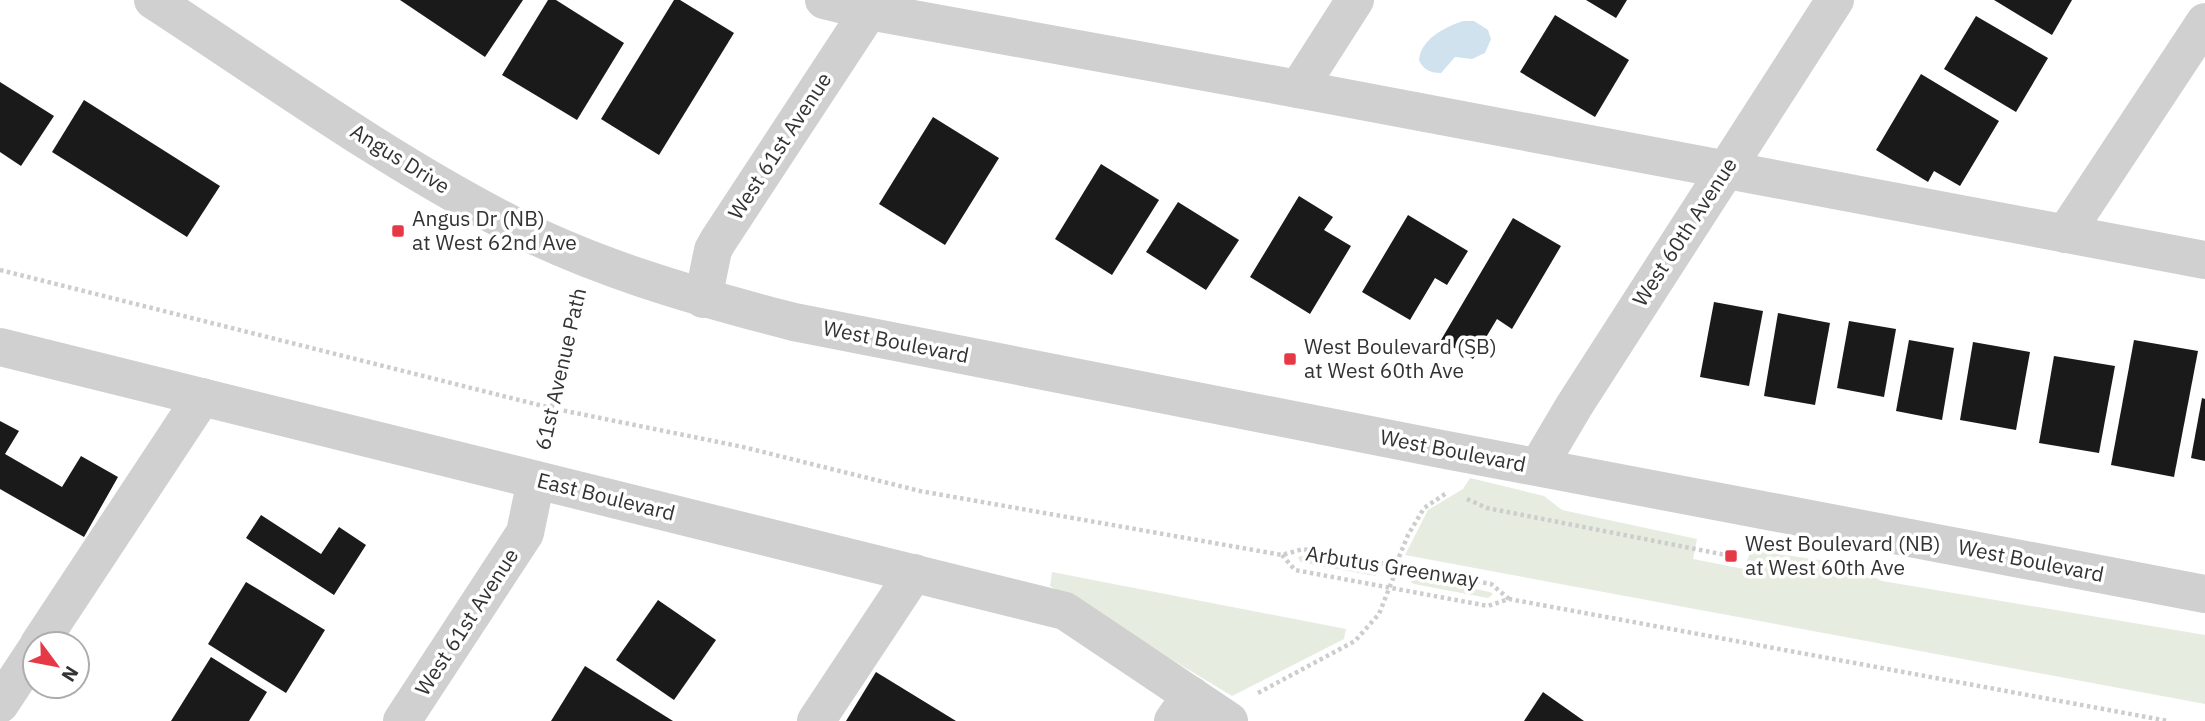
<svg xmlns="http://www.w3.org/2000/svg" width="2205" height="721" font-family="'IBM Plex Sans',sans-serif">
<rect width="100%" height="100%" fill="#fff"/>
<g fill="#e6ecdf">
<polygon points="1470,478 1544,496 1562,510 1697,539 1693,559 1744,569 1751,550 1847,564 1882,581 2205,635 2205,704 1405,555 1428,510 1463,489"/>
<polygon points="1301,556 1378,570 1379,572 1375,576 1300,562 1298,557"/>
<polygon points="1052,572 1346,629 1344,639 1232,696 1050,586"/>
<polygon points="1416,577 1490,592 1493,594 1488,598 1414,584 1411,582 1411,578"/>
</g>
<path fill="#cfe2ee" d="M1463 21H1474L1488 30 1491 39 1485 53 1472 59 1455 57 1441 73C1431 73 1423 70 1419 60 1421 39 1445 27 1463 21Z"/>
<g fill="#1a1a1a">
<polygon points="400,0 523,0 485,57"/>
<polygon points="548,0 556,0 624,43 577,120 502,75"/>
<polygon points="674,0 680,0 734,33 659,155 601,119"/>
<polygon points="1586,0 1627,0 1616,18"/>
<polygon points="1994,0 2072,0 2052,35"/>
<polygon points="1555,15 1629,60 1595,117 1520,72"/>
<polygon points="1976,16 2048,58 2016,112 1944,69"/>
<polygon points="1921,74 1999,121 1960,186 1934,171 1928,182 1876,150"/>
<polygon points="0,82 54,116 21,166 0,152"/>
<polygon points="84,100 220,186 187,237 52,152"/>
<polygon points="933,117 999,158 945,245 879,204"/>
<polygon points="1101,164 1159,200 1112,275 1055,239"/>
<polygon points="1299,196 1333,217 1324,230 1351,246 1310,314 1250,277"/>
<polygon points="1178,202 1239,240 1206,290 1146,252"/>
<polygon points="1408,215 1468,251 1447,285 1435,278 1410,320 1362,292"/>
<polygon points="1513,218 1561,246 1512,329 1497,319 1473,359 1441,340"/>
<polygon points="1714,302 1763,311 1749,386 1700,377"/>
<polygon points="1778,313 1830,323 1815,405 1764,396"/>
<polygon points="1849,321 1896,329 1884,397 1837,388"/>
<polygon points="1909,340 1954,348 1942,420 1896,411"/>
<polygon points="2134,340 2198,351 2174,477 2111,465"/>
<polygon points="1973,342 2030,352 2016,430 1960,420"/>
<polygon points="2054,356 2115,366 2099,453 2039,443"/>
<polygon points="2202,398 2205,399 2205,461 2191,458"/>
<polygon points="0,421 19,431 5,454 62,487 81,456 118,477 84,537 0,489"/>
<polygon points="261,515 321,554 339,527 366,545 334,595 246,538"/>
<polygon points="246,582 325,630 286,693 208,644"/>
<polygon points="658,600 716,640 674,700 616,660"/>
<polygon points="211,657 267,692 249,721 171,721"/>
<polygon points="585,666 673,721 551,721"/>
<polygon points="876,672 956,721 846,721"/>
<polygon points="1543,692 1584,721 1524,721"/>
</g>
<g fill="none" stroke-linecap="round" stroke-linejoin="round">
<g stroke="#cdcdcd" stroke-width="4.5" stroke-dasharray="3.5 3.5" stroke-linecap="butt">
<polyline points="0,270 551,408 743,447 920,491 1282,555 1303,549 1397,566 1491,584 1509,599"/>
<polyline points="544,441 577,300"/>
<polyline points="1467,499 1487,508 1731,556"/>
<polyline points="1282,555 1295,570 1488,606 1509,599 2168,721"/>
<polyline points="1399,557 1408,535 1424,508 1448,492"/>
<polyline points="1258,693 1355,641 1379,614 1394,576"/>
</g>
<g stroke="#d0d0d0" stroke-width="38">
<path d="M153 0C267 74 379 155 499 218 591 267 693 296 794 322L1441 449 2205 594"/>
<polyline points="824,0 869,11 1298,89 2205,260"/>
<polyline points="1298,89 1355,0"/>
<polyline points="2065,234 2205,22"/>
<polyline points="703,299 713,250 718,241 876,0"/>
<polyline points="0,347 1065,611 1229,721"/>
<polyline points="1538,467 1574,406 1835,0"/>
<polyline points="39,644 202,397"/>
<polyline points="0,704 35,651"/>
<polyline points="402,721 525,533 536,480"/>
<polyline points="816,721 914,573"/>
<polyline points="1173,721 1191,695"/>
</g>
</g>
<g fill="#e63946" stroke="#fff" stroke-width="2.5">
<rect x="391" y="224" width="14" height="14" rx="3.5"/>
<rect x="1283" y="352" width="14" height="14" rx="3.5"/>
<rect x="1724" y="549" width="14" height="14" rx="3.5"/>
</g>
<g text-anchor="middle" stroke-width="7" stroke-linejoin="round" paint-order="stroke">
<g font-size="21" fill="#333" stroke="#fff">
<text transform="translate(780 146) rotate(-57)" y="7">West 61st Avenue</text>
<text transform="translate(400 159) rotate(32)" y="7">Angus Drive</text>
<text transform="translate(1685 232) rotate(-57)" y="7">West 60th Avenue</text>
<text transform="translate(896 342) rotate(11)" y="7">West Boulevard</text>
<text transform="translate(561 369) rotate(-77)" y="7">61st Avenue Path</text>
<text transform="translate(1453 451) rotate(11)" y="7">West Boulevard</text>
<text transform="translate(606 497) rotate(14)" y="7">East Boulevard</text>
<text transform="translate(2031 561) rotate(11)" y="7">West Boulevard</text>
<text transform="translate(1392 567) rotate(9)" y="7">Arbutus Greenway</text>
<text transform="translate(467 622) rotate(-57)" y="7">West 61st Avenue</text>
</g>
<g font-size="21" fill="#333" stroke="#fff" text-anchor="start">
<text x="412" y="226">Angus Dr (NB)<tspan x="412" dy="24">at West 62nd Ave</tspan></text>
<text x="1304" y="354">West Boulevard (SB)<tspan x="1304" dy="24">at West 60th Ave</tspan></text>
<text x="1745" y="551">West Boulevard (NB)<tspan x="1745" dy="24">at West 60th Ave</tspan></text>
</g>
</g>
<g transform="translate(56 665) rotate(122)"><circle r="33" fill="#ffffff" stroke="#adadad" stroke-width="2"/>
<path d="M0-5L12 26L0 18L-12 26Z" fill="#e63946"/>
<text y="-10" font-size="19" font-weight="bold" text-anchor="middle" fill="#333333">N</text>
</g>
</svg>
